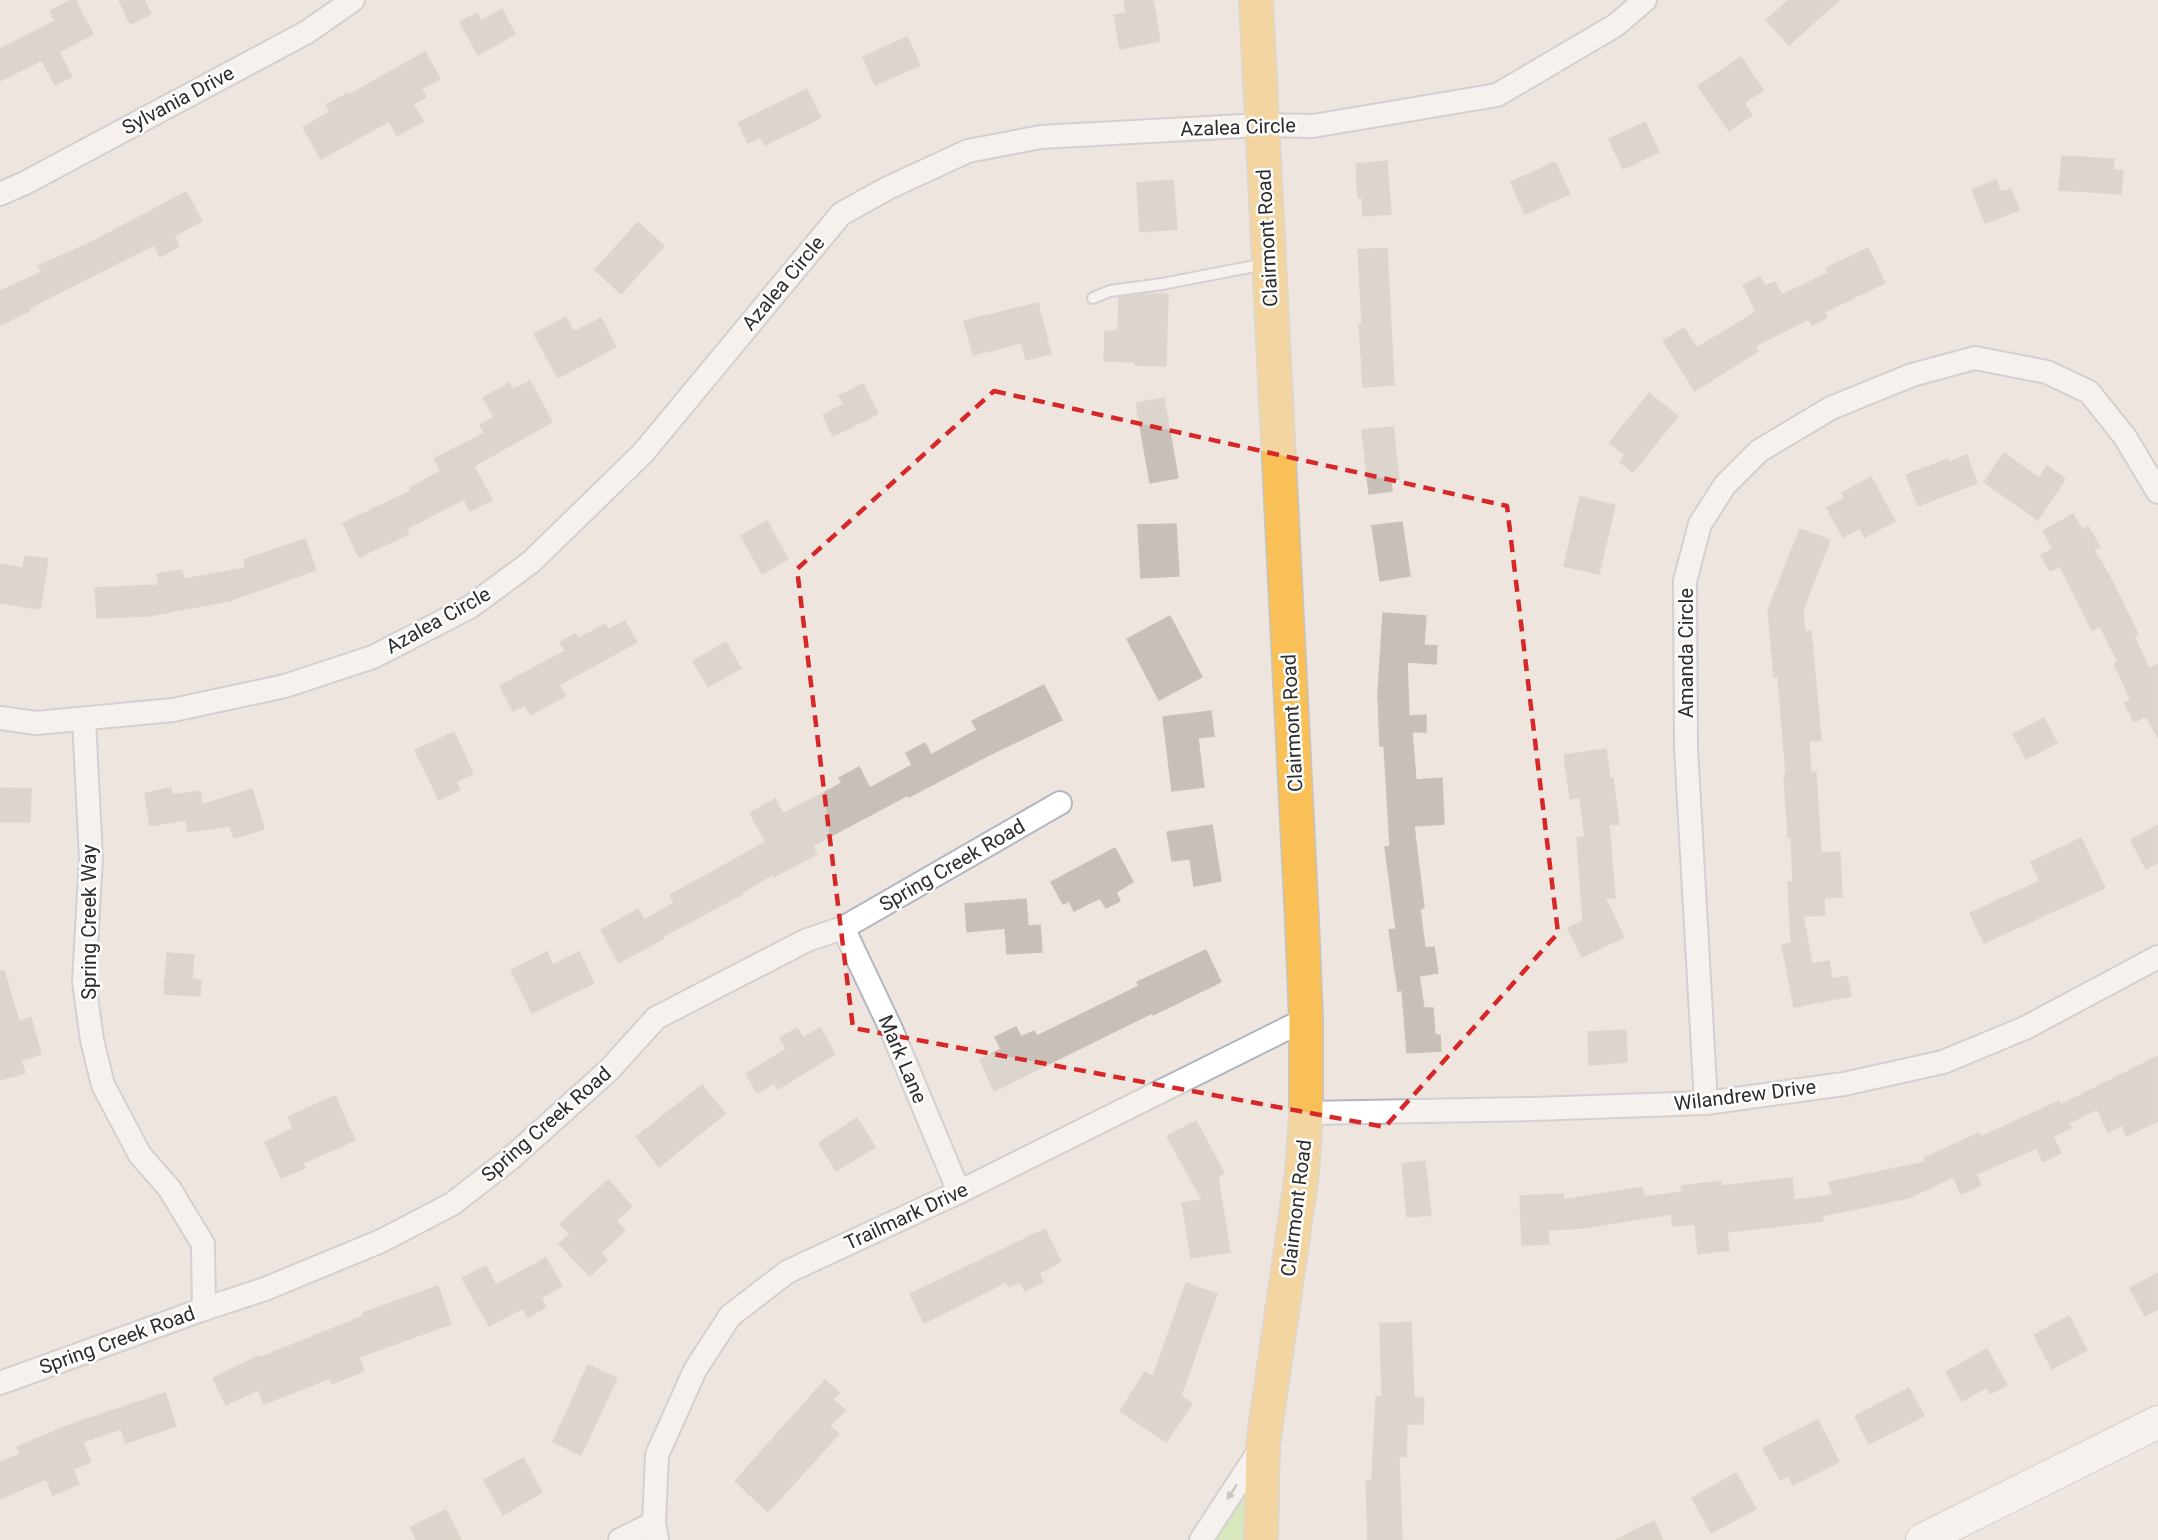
<svg xmlns="http://www.w3.org/2000/svg" width="2158" height="1540" font-family="Roboto,sans-serif">
<rect width="100%" height="100%" fill="#eee5de"/>
<polygon fill="#bce897" points="1247,1482 1259,1540 1206,1540"/>
<g fill="#c6c0b9" stroke="#cac1b7" stroke-width="1.5">
<polygon points="71,0 75,0 93,34 59,52 72,77 55,85 42,60 0,81 0,49 55,21 50,11"/>
<polygon points="119,0 144,0 151,14 130,24"/>
<polygon points="1124,0 1153,0 1160,41 1120,49 1114,15 1126,13"/>
<polygon points="1789,0 1839,0 1789,45 1766,20"/>
<polygon points="502,9 515,34 478,55 460,22 477,13 481,21"/>
<polygon points="907,37 920,65 875,85 863,57"/>
<polygon points="425,52 440,79 421,89 426,97 413,104 423,121 397,136 389,121 321,159 303,127 330,112 326,105 348,93 349,95"/>
<polygon points="1741,57 1763,90 1744,103 1752,115 1729,131 1698,86"/>
<polygon points="807,89 821,118 765,145 761,137 748,143 738,123"/>
<polygon points="1645,122 1659,152 1623,169 1609,139"/>
<polygon points="2062,156 2114,159 2113,170 2123,171 2121,194 2059,190"/>
<polygon points="1387,161 1391,214 1363,216 1362,197 1358,198 1356,164"/>
<polygon points="1555,162 1570,194 1525,214 1511,182"/>
<polygon points="1173,180 1177,229 1140,232 1137,183"/>
<polygon points="1996,180 2001,192 2011,189 2019,210 1985,223 1972,190"/>
<polygon points="186,192 202,221 174,236 179,246 160,257 154,245 29,308 30,311 0,325 0,291 42,272 38,266 94,241"/>
<polygon points="638,222 664,246 621,294 595,270"/>
<polygon points="1387,248 1394,385 1363,387 1359,324 1362,324 1358,250"/>
<polygon points="1868,248 1885,283 1824,312 1827,318 1812,325 1809,319 1755,346 1758,351 1695,391 1663,341 1684,328 1697,348 1756,312 1743,285 1760,277 1765,286 1775,282 1782,295 1828,273 1826,268"/>
<polygon points="1147,294 1168,294 1166,366 1135,365 1135,362 1104,361 1105,331 1118,331 1119,297"/>
<polygon points="1038,303 1051,354 1026,360 1021,343 973,355 964,321"/>
<polygon points="566,317 574,332 601,318 616,347 558,378 534,334"/>
<polygon points="530,381 552,422 474,466 492,500 470,511 464,499 406,529 409,534 359,557 343,523 411,491 410,488 441,471 434,459 485,433 480,425 494,417 483,398 509,383 513,390"/>
<polygon points="863,384 878,414 833,436 823,415 844,404 839,396"/>
<polygon points="1649,393 1678,416 1633,472 1620,462 1625,455 1609,443"/>
<polygon points="1164,398 1178,478 1150,483 1136,403"/>
<polygon points="1393,427 1399,479 1391,480 1392,491 1369,494 1362,430"/>
<polygon points="2004,453 2039,478 2047,466 2065,479 2038,520 1984,482"/>
<polygon points="1967,455 1977,483 1918,506 1906,475 1948,459 1949,462"/>
<polygon points="1871,477 1895,521 1865,537 1860,528 1843,537 1827,508 1845,498 1842,493"/>
<polygon points="1580,497 1615,505 1599,574 1564,566"/>
<polygon points="2073,514 2082,530 2088,526 2100,547 2094,550 2110,577 2138,634 2134,636 2149,669 2158,664 2158,738 2146,716 2134,722 2125,703 2131,700 2114,664 2118,662 2100,626 2092,630 2060,566 2050,571 2041,555 2053,549 2043,531"/>
<polygon points="767,521 788,559 762,574 741,536"/>
<polygon points="1402,522 1410,576 1380,581 1372,526"/>
<polygon points="1176,524 1179,576 1141,578 1138,525"/>
<polygon points="1800,529 1830,540 1803,610 1805,632 1811,631 1821,740 1809,741 1811,773 1816,772 1821,853 1840,852 1842,897 1824,898 1825,915 1803,916 1812,964 1829,961 1832,979 1847,976 1851,996 1794,1007 1782,945 1791,943 1788,882 1793,882 1791,837 1788,837 1784,775 1786,774 1778,677 1774,677 1768,610"/>
<polygon points="305,539 316,570 234,599 234,600 149,616 97,618 95,588 159,585 157,574 182,570 184,579 246,568 244,560"/>
<polygon points="25,556 48,559 40,609 0,603 0,564 23,568"/>
<polygon points="1383,613 1426,616 1424,645 1437,646 1436,664 1407,662 1409,716 1426,715 1426,732 1412,732 1416,780 1442,778 1444,824 1414,826 1424,908 1420,909 1425,948 1434,947 1438,973 1419,976 1424,1008 1433,1008 1435,1035 1440,1035 1441,1051 1407,1053 1402,990 1398,991 1389,930 1396,929 1385,847 1390,846 1384,746 1380,746 1378,694"/>
<polygon points="1170,616 1202,677 1159,700 1127,639"/>
<polygon points="625,621 637,642 559,685 565,696 531,715 525,705 513,711 500,686 565,651 560,642 575,634 578,639 605,624 608,630"/>
<polygon points="726,642 741,668 708,687 693,661"/>
<polygon points="1044,685 1062,720 989,755 909,797 908,795 812,846 817,854 774,877 773,874 741,893 742,894 664,936 664,938 619,963 601,930 638,909 644,920 674,903 670,895 766,842 750,813 775,799 783,814 842,783 839,778 859,767 870,788 912,765 906,753 925,743 931,755 977,730 972,721"/>
<polygon points="1211,711 1214,736 1198,738 1204,787 1172,791 1163,717"/>
<polygon points="2044,718 2057,743 2026,759 2013,734"/>
<polygon points="454,732 473,774 456,782 460,790 439,800 415,750"/>
<polygon points="1606,749 1610,778 1613,778 1619,824 1609,825 1615,898 1605,898 1624,937 1582,957 1568,928 1583,921 1577,838 1585,837 1580,797 1570,799 1564,755"/>
<polygon points="0,788 31,789 30,822 0,822"/>
<polygon points="171,788 172,795 200,791 202,805 252,789 264,829 234,838 230,826 188,832 186,820 150,826 145,793"/>
<polygon points="1212,825 1221,881 1194,886 1190,859 1172,861 1167,832"/>
<polygon points="2158,825 2158,863 2146,869 2131,840"/>
<polygon points="2081,838 2105,888 1984,943 1970,913 2040,881 2031,862"/>
<polygon points="1115,848 1133,882 1116,892 1120,901 1106,908 1100,898 1074,911 1069,901 1063,904 1051,882"/>
<polygon points="1026,899 1028,926 1040,925 1042,952 1007,954 1005,928 967,932 965,904"/>
<polygon points="1206,950 1221,982 1153,1015 1152,1013 994,1091 980,1060 1001,1049 995,1037 1016,1027 1021,1037 1034,1031 1037,1036 1139,986 1137,982"/>
<polygon points="547,952 553,965 579,952 594,983 532,1013 511,970"/>
<polygon points="167,953 194,955 192,979 201,980 200,996 164,994"/>
<polygon points="4,971 19,1021 31,1018 41,1054 21,1060 25,1073 0,1080 0,972"/>
<polygon points="797,1028 803,1038 820,1028 835,1054 778,1089 774,1083 757,1093 746,1074 786,1049 780,1038"/>
<polygon points="1626,1030 1627,1062 1589,1065 1588,1032"/>
<polygon points="2158,1056 2158,1121 2127,1136 2122,1125 2108,1132 2097,1109 2069,1123 2071,1128 2053,1136 2061,1153 2043,1162 2037,1148 1976,1174 1981,1185 1961,1194 1953,1177 1908,1198 1822,1216 1823,1221 1727,1232 1729,1250 1698,1254 1695,1224 1673,1226 1671,1214 1583,1228 1548,1230 1549,1244 1522,1245 1520,1196 1563,1194 1563,1200 1642,1187 1644,1197 1682,1192 1681,1186 1721,1181 1721,1186 1792,1178 1794,1200 1832,1195 1829,1182 1926,1162 1924,1158 1979,1133 1981,1137 2059,1101 2061,1105"/>
<polygon points="702,1085 725,1114 659,1167 636,1137"/>
<polygon points="335,1096 355,1140 303,1163 305,1168 281,1178 265,1142 293,1129 288,1117"/>
<polygon points="857,1118 875,1147 836,1171 819,1143"/>
<polygon points="1196,1121 1224,1173 1218,1176 1230,1252 1191,1258 1182,1203 1202,1200 1167,1136"/>
<polygon points="1425,1161 1431,1215 1407,1217 1402,1164"/>
<polygon points="608,1180 632,1206 616,1221 625,1230 601,1253 607,1260 590,1276 559,1244 570,1234 560,1224"/>
<polygon points="1045,1229 1061,1262 1039,1273 1043,1282 1025,1291 1020,1282 1009,1287 1006,1282 924,1323 910,1294"/>
<polygon points="546,1258 562,1286 541,1298 546,1307 528,1317 523,1308 489,1326 462,1278 486,1266 496,1285"/>
<polygon points="2158,1273 2158,1309 2145,1316 2130,1288"/>
<polygon points="1186,1283 1217,1294 1181,1396 1192,1404 1166,1442 1120,1411 1145,1372 1153,1377"/>
<polygon points="438,1286 451,1324 359,1357 364,1371 332,1384 330,1378 264,1404 258,1390 226,1405 213,1378 259,1356 259,1358 364,1316 363,1313"/>
<polygon points="2069,1316 2087,1350 2052,1369 2034,1335"/>
<polygon points="1411,1322 1414,1398 1424,1398 1423,1424 1407,1424 1406,1457 1399,1456 1402,1540 1368,1540 1366,1480 1372,1480 1376,1396 1382,1397 1380,1324"/>
<polygon points="1987,1349 2007,1385 1990,1394 1987,1387 1962,1401 1946,1372"/>
<polygon points="588,1365 617,1378 581,1455 553,1442"/>
<polygon points="825,1380 840,1393 833,1399 845,1410 830,1426 839,1434 768,1512 735,1481"/>
<polygon points="1909,1388 1924,1416 1869,1444 1855,1416"/>
<polygon points="165,1393 176,1426 126,1443 121,1429 83,1442 91,1462 73,1469 79,1484 53,1495 46,1479 0,1499 0,1462 20,1454 17,1447 75,1423"/>
<polygon points="1818,1420 1839,1462 1793,1485 1788,1476 1780,1480 1763,1448"/>
<polygon points="523,1458 542,1492 503,1515 484,1480"/>
<polygon points="1736,1473 1756,1509 1711,1533 1692,1498"/>
<polygon points="446,1510 461,1540 417,1540 410,1527"/>
<polygon points="1654,1521 1663,1540 1616,1540"/>
</g>
<g fill="none" stroke-linecap="round" stroke-linejoin="round">
<defs>
<polyline id="lane" points="1093,298 1110,291 1162,284 1265,264"/>
<g id="street">
<polyline points="0,194 25,183 307,32 353,0"/>
<polyline points="0,718 36,723 173,710 285,686 373,657 470,607 531,562 643,453 841,214 888,188 968,151 1041,137 1261,125 1313,126 1497,95 1616,25 1645,0"/>
<polyline points="84,719 91,858 84,982 92,1040 103,1085 140,1155 169,1188 203,1244 204,1309"/>
<polyline points="843,928 891,1029 959,1192"/>
<polyline points="1706,1103 1686,748 1685,581 1700,524 1725,485 1759,451 1831,408 1912,375 1975,358 2047,372 2089,392 2125,437 2158,492"/>
<polyline points="1306,1113 1533,1109 1706,1103 1844,1084 1943,1062 2025,1028 2158,957"/>
<polyline points="0,1383 204,1309 265,1289 381,1241 452,1204 510,1159 609,1070 656,1018 807,940 843,928 1060,803"/>
<polyline points="620,1540 654,1523"/>
<polyline points="657,1540 654,1523 657,1455 695,1370 730,1316 787,1272 959,1192 1306,1019"/>
<polyline points="1201,1540 1263,1445"/>
</g>
<polyline id="secondary" points="1922,1540 2158,1422"/>
<polyline id="primary" points="1256,0 1302,921 1306,1019 1306,1113 1302,1173 1263,1444 1261,1540"/>
</defs>
<use href="#lane" stroke="#b2b6c0" stroke-width="14"/>
<use href="#street" stroke="#b2b6c0" stroke-width="26"/>
<use href="#secondary" stroke="#b2b6c0" stroke-width="34"/>
<use href="#primary" stroke="#c4c4c4" stroke-width="36"/>
<use href="#lane" stroke="#fff" stroke-width="10"/>
<use href="#street" stroke="#fff" stroke-width="22"/>
<use href="#secondary" stroke="#fff" stroke-width="32"/>
<use href="#primary" stroke="#f9c058" stroke-width="33"/>
</g>
<defs><path id="oneway-solid" d="M-6-.8H1V-3.2L6.5 0L1 3.2V.8H-6Z" transform="scale(1.5)"/></defs>
<use fill="#a0a0a0" href="#oneway-solid" transform="translate(1232 1492) rotate(123)"/>
<path d="M0 0H2158V1540H0ZM994 391 1507 506 1558 933 1385 1127 853 1028 797 569Z" fill="#eee5de" fill-opacity=".55" fill-rule="evenodd"/>
<path fill="none" stroke="#d62828" stroke-width="4.5" stroke-dasharray="12 8" stroke-linejoin="round" d="M994 391 1507 506 1558 933 1385 1127 853 1028 797 569Z"/>
<g text-anchor="middle" stroke-width="5" stroke-linejoin="round" paint-order="stroke">
<g font-size="20" fill="#2c2c2c" stroke="#fff">
<text transform="translate(178 100) rotate(-28)" y="7">Sylvania Drive</text>
<text transform="translate(1238 127) rotate(-2)" y="7">Azalea Circle</text>
<text transform="translate(1267 238) rotate(-93)" y="7">Clairmont Road</text>
<text transform="translate(783 283) rotate(-50)" y="7">Azalea Circle</text>
<text transform="translate(438 620) rotate(-29)" y="7">Azalea Circle</text>
<text transform="translate(1686 653) rotate(-90)" y="7">Amanda Circle</text>
<text transform="translate(1292 723) rotate(-93)" y="7">Clairmont Road</text>
<text transform="translate(952 865) rotate(-30)" y="7">Spring Creek Road</text>
<text transform="translate(89 922) rotate(-90)" y="7">Spring Creek Way</text>
<text transform="translate(903 1059) rotate(67)" y="7">Mark Lane</text>
<text transform="translate(1745 1095) rotate(-7)" y="7">Wilandrew Drive</text>
<text transform="translate(546 1124) rotate(-41)" y="7">Spring Creek Road</text>
<text transform="translate(1296 1208) rotate(-83)" y="7">Clairmont Road</text>
<text transform="translate(906 1216) rotate(-25)" y="7">Trailmark Drive</text>
<text transform="translate(117 1340) rotate(-20)" y="7">Spring Creek Road</text>
</g>
</g>
</svg>
